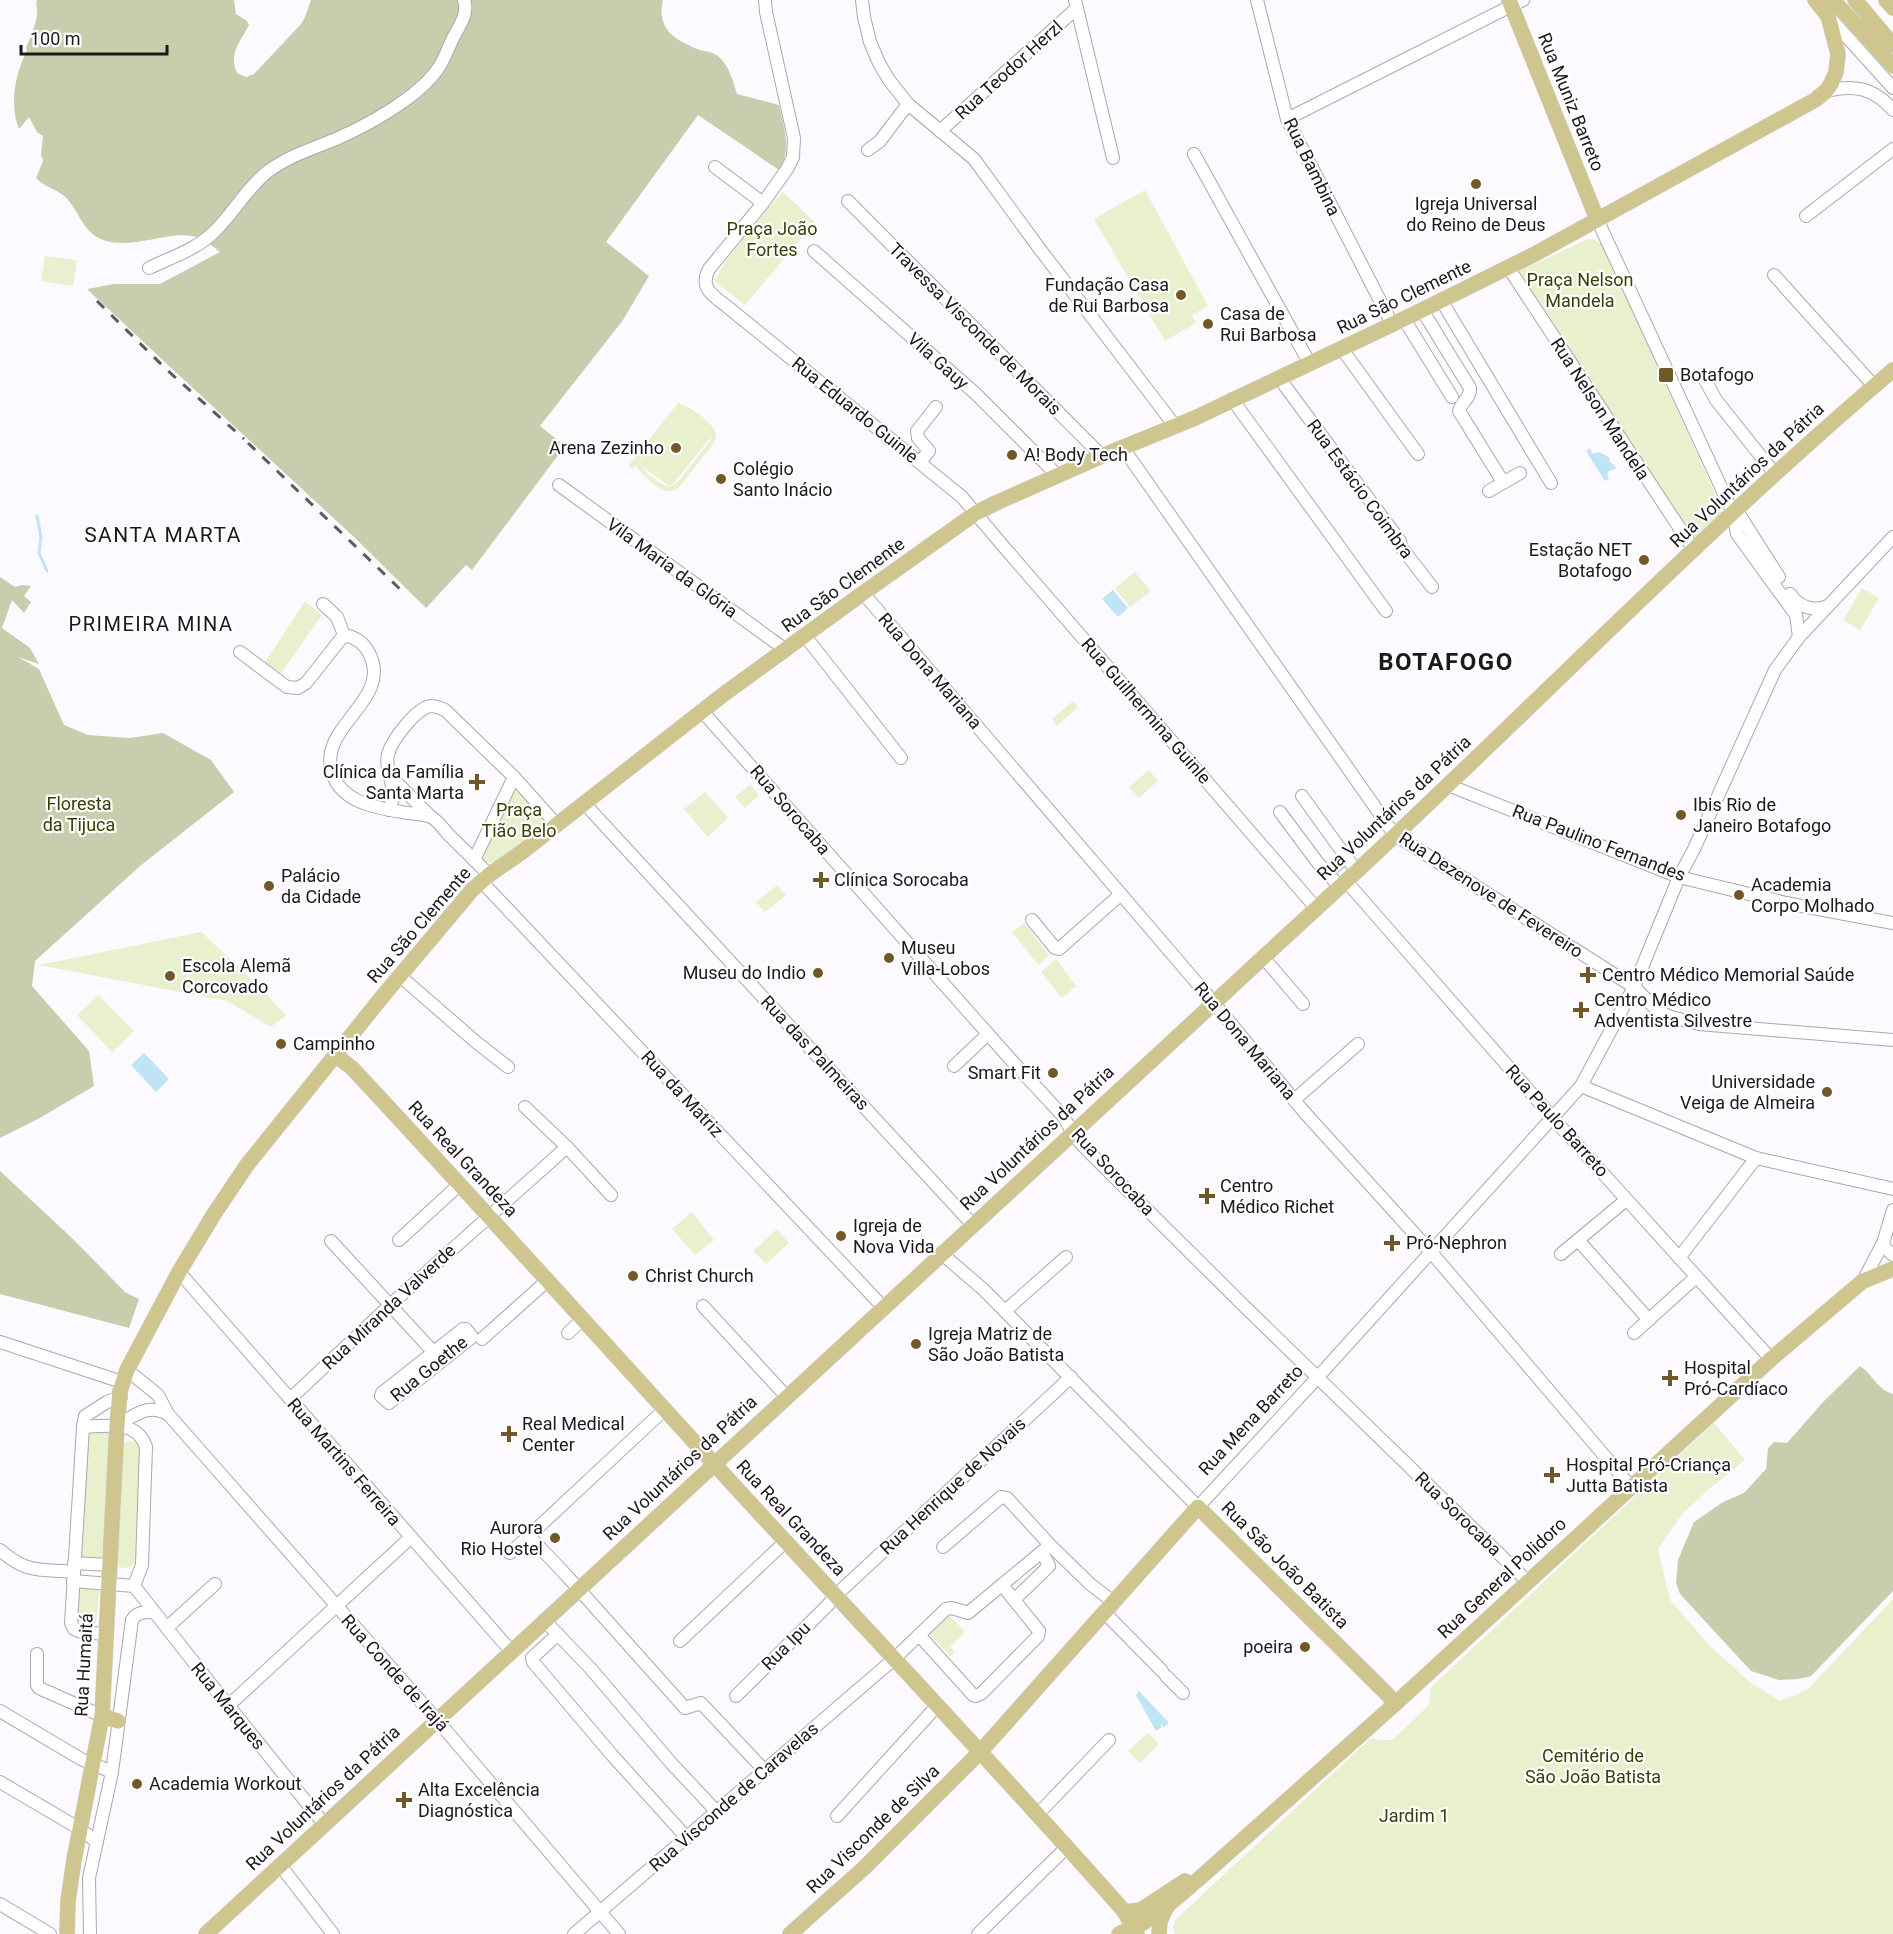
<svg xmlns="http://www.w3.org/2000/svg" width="1893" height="1934" font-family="Roboto,sans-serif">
<rect width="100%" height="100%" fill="#fcfaff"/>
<g fill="#e8f0ce" fill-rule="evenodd">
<polygon points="1145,190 1208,306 1192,315 1196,323 1165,341 1094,219"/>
<path d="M783 192 815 222 745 305 715 282C722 258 765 213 783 192Z"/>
<polygon points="1588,239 1593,239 1602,244 1722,509 1722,512 1696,538 1692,538 1578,366 1575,356 1538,299 1517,272"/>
<polygon points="45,256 77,260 73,286 41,281"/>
<path d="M679 402 682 405C691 407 715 424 716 434 716 438 715 440 713 444L681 485C677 489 674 491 667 491 658 489 639 473 636 465L632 469 628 466ZM679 411 640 461 641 466 668 485H672L712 436 710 441 678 482 669 487C658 483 641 471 640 460Z"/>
<polygon points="1135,572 1151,591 1130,607 1115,588"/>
<polygon points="1862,588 1879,598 1860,630 1843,620"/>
<polygon points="305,601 322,615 281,673 265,662"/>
<polygon points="1073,701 1078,707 1057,726 1052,719"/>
<polygon points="1149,770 1158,781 1139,798 1129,787"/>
<polygon points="750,784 759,795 745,808 735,797"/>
<path d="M514 790C521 794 526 800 532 806 536 810 543 815 543 821 544 833 503 857 493 863L483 861 481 858Z"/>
<polygon points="705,792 728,818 708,837 684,809"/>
<polygon points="777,885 786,895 765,912 756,902"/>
<polygon points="1024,923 1049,955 1038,965 1012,932"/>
<polygon points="201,932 240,968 286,1015 271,1027 227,1001 39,965"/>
<polygon points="1056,959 1076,986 1062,998 1041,972"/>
<polygon points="98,995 134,1031 112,1052 77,1015"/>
<polygon points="692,1212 714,1240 695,1255 672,1229"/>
<polygon points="777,1229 789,1243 766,1264 753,1251"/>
<polygon points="1714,1423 1745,1460 1708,1490 1683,1513 1658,1549 1670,1600 1709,1645 1751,1683 1780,1701 1807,1690 1893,1599 1893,1934 1175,1934 1173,1927 1175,1920 1371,1738 1380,1740 1392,1740 1429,1705 1431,1687"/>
<polygon points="111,1431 102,1558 80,1556 88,1432"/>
<path d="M128 1441H133L141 1445 137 1562C132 1568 123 1570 116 1565L123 1444Z"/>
<polygon points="78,1586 100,1587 96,1623 78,1622 76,1619"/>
<polygon points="949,1615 965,1632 950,1646 955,1652 950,1656 929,1633"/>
<polygon points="1148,1733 1159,1744 1140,1763 1128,1751"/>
</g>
<g fill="#c7cead">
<path d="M37 0H234L236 14 247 21 249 25C241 41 228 53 237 73L246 77 254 74 301 24 305 17 311 0H663C656 30 676 41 700 50 706 51 714 53 718 56 729 65 733 81 737 94L779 105C784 128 792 149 779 170L698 115 606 242 649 276 623 320 540 426 565 446 472 570 466 565 426 608 355 538 168 365 87 289 114 284H160L220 252C213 247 205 239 197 237 167 229 132 252 101 239 82 232 78 207 63 195 54 188 44 187 36 178L43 161 41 155 43 136 37 132 29 117 19 129C9 105 15 73 27 51L26 48C30 37 36 26 37 14 38 9 35 6 37 0Z"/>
<polygon points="0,577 15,587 22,585 31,586 24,596 31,602 24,613 12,600 2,628 30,648 39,664 18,657 39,669 64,725 88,735 130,738 163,733 211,760 234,792 140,866 35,961 32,986 89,1051 94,1086 38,1119 0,1138"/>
<polygon points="0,1171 73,1239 125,1292 139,1299 129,1328 0,1294"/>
<path d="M1860 1366C1873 1375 1878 1390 1893 1394V1591L1811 1676 1799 1679 1779 1680 1751 1671 1680 1594 1676 1583 1678 1560 1694 1522 1723 1502 1744 1493 1766 1469 1768 1448 1774 1442 1787 1443 1824 1401Z"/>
</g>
<g fill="#bee4f6">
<polygon points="1590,448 1593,454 1599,452 1610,458 1609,461 1615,466 1616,469 1609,471 1607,474 1609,479 1605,481 1586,451"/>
<polygon points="1113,590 1128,608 1118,617 1102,599"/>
<polygon points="144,1053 169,1079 156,1092 131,1065"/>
<polygon points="1139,1691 1169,1723 1164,1727 1161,1724 1161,1728 1156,1731 1136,1695"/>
</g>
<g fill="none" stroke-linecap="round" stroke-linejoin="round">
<polyline stroke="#bee4f6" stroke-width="3" points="37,516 41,537 39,553 47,571"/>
<defs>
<g id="minor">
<path d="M765 0 766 12 794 138 793 157 787 169 763 203 709 269C698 290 716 297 730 309L962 497 998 540 1316 908"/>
<polyline points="862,0 864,17 870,42 879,63 889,80 908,104 974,159 1039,248 1175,426"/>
<polyline points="1075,0 1113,158"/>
<polyline points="1257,0 1287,119 1392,324"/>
<polyline points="1829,17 1893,88"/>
<path d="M1826 91C1854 84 1874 88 1893 110"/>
<polyline points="1287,119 1523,0"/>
<polyline points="940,131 1077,8"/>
<polyline points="868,150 880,141 908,104"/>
<polyline points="1194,154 1310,364"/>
<polyline points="715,167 763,203"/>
<polyline points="848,201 1102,456"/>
<polyline points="1806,216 1893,149"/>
<polyline points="1597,219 1733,513 1737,534 1796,615 1799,637"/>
<polyline points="814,251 976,394 1058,476"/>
<polyline points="1508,267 1694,550"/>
<path d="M149 268C172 257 198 249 216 230 234 212 247 188 267 172 288 156 312 149 336 139 368 125 417 98 437 70 444 61 448 48 453 38 459 26 469 14 464 0"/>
<polyline points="1774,275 1874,386"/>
<polyline points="1441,300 1551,483"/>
<path d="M1422 310 1470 388C1471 398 1461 402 1459 411L1503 482"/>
<polyline points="1404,319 1452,397"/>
<polyline points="1342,349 1418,454"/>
<polyline points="1279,378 1400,541 1401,547 1432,587"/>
<polyline points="1705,380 1716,400 1775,474"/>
<polyline points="1232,399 1386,611"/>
<polyline points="1123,448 1394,834 1634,987 1657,1010 1671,1017 1699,1024 1893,1040"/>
<polyline points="920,462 929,451 918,438 917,431 936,407"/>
<polyline points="559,485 786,650"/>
<polyline points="1489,491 1520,473"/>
<polyline points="1737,511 1779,577"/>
<polyline points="863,593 1203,990 1305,1113 1431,1252 1631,1487"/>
<path d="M1790 594C1799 607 1812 612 1828 606"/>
<polyline points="323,604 337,617 344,635"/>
<path d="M344 635C355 637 364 643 369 653 393 699 322 724 331 768 338 804 379 808 408 813 415 814 425 814 431 817 437 820 443 828 447 833 461 847 476 861 489 875"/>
<polyline points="805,636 901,758"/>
<polyline points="240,652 287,687 298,688 306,683 344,635"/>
<polyline points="702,711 1012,1061 1063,1116 1076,1138 1087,1150 1241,1303 1527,1581"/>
<polyline points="391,777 431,817"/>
<polyline points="1448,785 1679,877 1786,903 1893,923"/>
<polyline points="1302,796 1349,861 1357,870"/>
<polyline points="584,803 972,1224"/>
<path d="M389 810C391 804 394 798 393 792 392 780 385 766 388 754 392 740 416 708 431 706 436 706 440 708 445 710L514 777 556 824"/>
<polyline points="1280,812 1318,863 1340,887"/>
<polyline points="474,860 514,777"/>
<polyline points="1327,873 1346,857"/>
<polyline points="1346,881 1552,1117 1771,1359"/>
<polyline points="482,882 882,1306"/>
<polyline points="1032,920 1055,948 1059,949 1121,894"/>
<polyline points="1263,957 1303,1004"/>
<polyline points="400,976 476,1042 508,1067"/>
<polyline points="954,1066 988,1034"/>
<polyline points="1581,1086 1756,1158 1893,1189"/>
<polyline points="1294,1100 1358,1044"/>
<polyline points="525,1107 567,1147 611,1195"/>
<polyline points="399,1240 460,1184"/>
<polyline points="1578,1240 1649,1320"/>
<polyline points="331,1241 438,1357"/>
<polyline points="1883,1243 1885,1248 1893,1255"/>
<polyline points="941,1253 984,1290 1198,1507 1317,1378 1581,1086 1634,987 1679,877 1694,849 1775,670 1799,637 1893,537"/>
<polyline points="1561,1254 1626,1200"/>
<polyline points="1679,1258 1756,1158"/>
<polyline points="179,1272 511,1651"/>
<polyline points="1863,1281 1883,1243 1893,1210"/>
<polyline points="703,1306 786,1396"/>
<polyline points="1005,1311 1066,1257"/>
<polygon points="463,1329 466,1329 472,1337 389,1403 381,1396 382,1393"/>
<polyline points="568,1333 583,1319"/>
<polyline points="1634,1333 1696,1277"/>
<polyline points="482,1339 548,1280"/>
<polyline points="0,1342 122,1382"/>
<polyline points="127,1370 158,1395 168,1414 437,1720 619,1934"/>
<polyline points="290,1399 390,1305 567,1147"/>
<polyline points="665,1409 529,1536 567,1576 685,1708 701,1703 765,1771"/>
<path d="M117 1425C136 1415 148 1403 168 1414"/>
<path d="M83 1427C106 1426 137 1419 146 1447L142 1565 134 1586"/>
<polyline points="1050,1545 1090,1584 1107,1597"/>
<path d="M0 1550C27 1574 41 1569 73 1572"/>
<polyline points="510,1553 529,1536"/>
<polyline points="74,1563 109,1565"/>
<polyline points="73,1581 134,1586"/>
<polyline points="134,1586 210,1683 324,1824"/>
<polyline points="1014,1600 1049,1566 1042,1552"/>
<polyline points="1104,1612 1162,1671"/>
<polyline points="544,1620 591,1669 672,1764 717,1812"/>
<polyline points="172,1623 215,1584"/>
<polyline points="105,1634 81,1632 74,1629 71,1623 83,1427 85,1416 107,1402 121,1397"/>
<polyline points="558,1634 532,1658 533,1662 612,1755 687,1838"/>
<polyline points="919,1635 973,1695 976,1696 982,1693 1038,1636 1039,1631 1002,1585"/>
<polyline points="680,1641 786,1541"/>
<polyline points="37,1654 37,1685 39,1688 102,1716"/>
<polyline points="1166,1676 1183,1693"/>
<polyline points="736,1696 827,1606 836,1595 1071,1377"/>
<polyline points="228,1706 410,1538"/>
<polyline points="0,1711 81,1759 112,1772"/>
<polyline points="0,1782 80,1829 97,1842"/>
<polyline points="1038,1814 1109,1740"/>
<polyline points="837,1816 937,1706"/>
<polyline points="280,1865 333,1934"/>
<polyline points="0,1904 50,1934"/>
<path d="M90 1934 89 1878 112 1772 132 1620C137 1612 144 1612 153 1612"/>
<polyline points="574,1934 894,1659 946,1609 952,1608 968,1613 1050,1545 1007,1498 1001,1497 943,1547"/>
<polyline points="978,1934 1067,1847"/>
</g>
<g id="major">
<polyline points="1509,0 1597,219"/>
<polyline points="1833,0 1893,66"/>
<polyline points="1855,0 1893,45"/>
<polyline points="1886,0 1893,8"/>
<path d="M335 1055 352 1068C479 1204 603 1342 728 1479 860 1623 995 1765 1124 1911L1137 1934"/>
<polyline points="102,1716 118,1721"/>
<polyline points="1125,1912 1141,1910 1185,1881"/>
<polyline points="67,1934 68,1901 74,1860 102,1716 117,1425 120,1391 127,1370 179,1272 214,1214 247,1165 382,997 472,890 489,875 522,852 724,694 859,596 976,513 998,502 1102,456 1195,418 1412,315 1533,255 1815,100 1826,91 1831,84 1836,72 1838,54 1828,16 1815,0"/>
<path d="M206 1934C583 1582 964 1233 1344 883 1528 713 1702 532 1893 370"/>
<polyline points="790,1934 864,1868 981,1751 1198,1507 1388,1695 1395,1704"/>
<polyline points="1119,1934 1143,1923 1167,1906 1201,1877 1395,1704 1771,1359 1863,1281 1893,1269"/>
<polyline points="1159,1934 1160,1921 1167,1906"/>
</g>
</defs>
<use href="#minor" stroke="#aba6b0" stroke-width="14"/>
<use href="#major" stroke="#d6d6d6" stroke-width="16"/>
<use href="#minor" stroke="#fff" stroke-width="12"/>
<use href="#major" stroke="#cec58f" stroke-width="15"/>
<g stroke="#5d5b5f" stroke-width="3" stroke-dasharray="10 10" stroke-linecap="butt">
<polyline points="97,301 166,369 244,439"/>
<polyline points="248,443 403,592"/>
</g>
</g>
<g fill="#705828" stroke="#fff" stroke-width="2">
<circle cx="1476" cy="184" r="6"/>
<circle cx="1181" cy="295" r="6"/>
<circle cx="1208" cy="324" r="6"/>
<rect x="1658" y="367" width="16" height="16" rx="3"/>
<circle cx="676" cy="448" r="6"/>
<circle cx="1012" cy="455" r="6"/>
<circle cx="721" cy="479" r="6"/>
<circle cx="1644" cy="560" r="6"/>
<path d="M474 773h6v6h6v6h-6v6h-6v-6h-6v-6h6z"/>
<circle cx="1681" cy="815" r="6"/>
<path d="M818 871h6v6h6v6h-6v6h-6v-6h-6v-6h6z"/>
<circle cx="269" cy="886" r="6"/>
<circle cx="1739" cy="895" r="6"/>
<circle cx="889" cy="958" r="6"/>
<circle cx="818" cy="973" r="6"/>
<path d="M1585 966h6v6h6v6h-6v6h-6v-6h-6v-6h6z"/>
<circle cx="170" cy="976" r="6"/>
<path d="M1578 1001h6v6h6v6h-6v6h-6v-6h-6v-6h6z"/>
<circle cx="281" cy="1044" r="6"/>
<circle cx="1053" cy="1073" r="6"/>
<circle cx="1827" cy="1092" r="6"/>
<path d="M1204 1187h6v6h6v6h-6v6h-6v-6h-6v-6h6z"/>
<circle cx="841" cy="1236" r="6"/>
<path d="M1389 1234h6v6h6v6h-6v6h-6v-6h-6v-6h6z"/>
<circle cx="633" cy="1276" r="6"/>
<circle cx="916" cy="1344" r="6"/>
<path d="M1667 1369h6v6h6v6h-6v6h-6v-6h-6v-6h6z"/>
<path d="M506 1425h6v6h6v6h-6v6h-6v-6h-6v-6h6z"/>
<path d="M1549 1466h6v6h6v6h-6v6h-6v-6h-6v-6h6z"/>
<circle cx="555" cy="1538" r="6"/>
<circle cx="1305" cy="1647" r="6"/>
<circle cx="137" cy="1784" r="6"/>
<path d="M401 1791h6v6h6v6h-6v6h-6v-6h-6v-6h6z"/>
</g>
<g text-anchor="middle" stroke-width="4.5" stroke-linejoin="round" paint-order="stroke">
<g font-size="18" fill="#1b191d" stroke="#fff">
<text transform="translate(1009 70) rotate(-42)" y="6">Rua Teodor Herzl</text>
<text transform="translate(1571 102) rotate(68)" y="6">Rua Muniz Barreto</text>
<text transform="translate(1312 167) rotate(64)" y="6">Rua Bambina</text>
<text transform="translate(1404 297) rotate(-26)" y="6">Rua São Clemente</text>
<text transform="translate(975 329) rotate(45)" y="6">Travessa Visconde de Morais</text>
<text transform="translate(938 361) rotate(42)" y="6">Vila Gauy</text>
<text transform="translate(1600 409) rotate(57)" y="6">Rua Nelson Mandela</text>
<text transform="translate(855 410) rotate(39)" y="6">Rua Eduardo Guinle</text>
<text transform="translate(1747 475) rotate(-43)" y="6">Rua Voluntários da Pátria</text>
<text transform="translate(1360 489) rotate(54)" y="6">Rua Estácio Coimbra</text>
<text transform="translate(672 568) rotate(36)" y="6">Vila Maria da Glória</text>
<text transform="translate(843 585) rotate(-36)" y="6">Rua São Clemente</text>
<text transform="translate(930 671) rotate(49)" y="6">Rua Dona Mariana</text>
<text transform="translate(1146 711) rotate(49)" y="6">Rua Guilhermina Guinle</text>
<text transform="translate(1394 808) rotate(-43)" y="6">Rua Voluntários da Pátria</text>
<text transform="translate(790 810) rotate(49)" y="6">Rua Sorocaba</text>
<text transform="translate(1599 843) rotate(21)" y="6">Rua Paulino Fernandes</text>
<text transform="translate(1491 895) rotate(33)" y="6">Rua Dezenove de Fevereiro</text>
<text transform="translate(419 925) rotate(-49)" y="6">Rua São Clemente</text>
<text transform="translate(1245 1041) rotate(50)" y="6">Rua Dona Mariana</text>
<text transform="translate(815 1053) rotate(47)" y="6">Rua das Palmeiras</text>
<text transform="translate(682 1094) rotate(47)" y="6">Rua da Matriz</text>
<text transform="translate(1557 1121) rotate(48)" y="6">Rua Paulo Barreto</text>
<text transform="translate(1037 1138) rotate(-43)" y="6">Rua Voluntários da Pátria</text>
<text transform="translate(463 1159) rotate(47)" y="6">Rua Real Grandeza</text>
<text transform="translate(1113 1172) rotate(47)" y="6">Rua Sorocaba</text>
<text transform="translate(389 1307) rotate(-43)" y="6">Rua Miranda Valverde</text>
<text transform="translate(429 1369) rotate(-39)" y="6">Rua Goethe</text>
<text transform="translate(1251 1420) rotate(-47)" y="6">Rua Mena Barreto</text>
<text transform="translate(344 1462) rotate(49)" y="6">Rua Martins Ferreira</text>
<text transform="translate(680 1468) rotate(-43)" y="6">Rua Voluntários da Pátria</text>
<text transform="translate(953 1486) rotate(-43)" y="6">Rua Henrique de Novais</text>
<text transform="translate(1458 1514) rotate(44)" y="6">Rua Sorocaba</text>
<text transform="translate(791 1518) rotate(47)" y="6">Rua Real Grandeza</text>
<text transform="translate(1285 1565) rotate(45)" y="6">Rua São João Batista</text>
<text transform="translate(1502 1578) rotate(-43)" y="6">Rua General Polidoro</text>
<text transform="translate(786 1646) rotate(-45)" y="6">Rua Ipu</text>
<text transform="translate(84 1665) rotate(-87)" y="6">Rua Humaitá</text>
<text transform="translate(395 1673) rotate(48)" y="6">Rua Conde de Irajá</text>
<text transform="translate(228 1706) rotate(51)" y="6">Rua Marques</text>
<text transform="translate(734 1797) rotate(-41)" y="6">Rua Visconde de Caravelas</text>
<text transform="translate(323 1798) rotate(-43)" y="6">Rua Voluntários da Pátria</text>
<text transform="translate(873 1829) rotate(-44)" y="6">Rua Visconde de Silva</text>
</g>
<g font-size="18" fill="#1b191d" stroke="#fff" text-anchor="start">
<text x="1476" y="210" text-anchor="middle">Igreja Universal<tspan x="1476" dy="21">do Reino de Deus</tspan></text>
<text x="1169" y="291" text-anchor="end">Fundação Casa<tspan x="1169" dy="21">de Rui Barbosa</tspan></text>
<text x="1220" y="320">Casa de<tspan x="1220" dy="21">Rui Barbosa</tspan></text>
<text x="1680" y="381">Botafogo</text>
<text x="664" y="454" text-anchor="end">Arena Zezinho</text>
<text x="1024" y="461">A! Body Tech</text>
<text x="733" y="475">Colégio<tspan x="733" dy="21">Santo Inácio</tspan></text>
<text x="1632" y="556" text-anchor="end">Estação NET<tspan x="1632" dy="21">Botafogo</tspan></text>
<text x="464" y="778" text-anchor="end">Clínica da Família<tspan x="464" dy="21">Santa Marta</tspan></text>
<text x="1693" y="811">Ibis Rio de<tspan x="1693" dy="21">Janeiro Botafogo</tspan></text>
<text x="281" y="882">Palácio<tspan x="281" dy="21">da Cidade</tspan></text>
<text x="834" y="886">Clínica Sorocaba</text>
<text x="1751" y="891">Academia<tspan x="1751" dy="21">Corpo Molhado</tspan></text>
<text x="901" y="954">Museu<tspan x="901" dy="21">Villa-Lobos</tspan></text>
<text x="182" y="972">Escola Alemã<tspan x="182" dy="21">Corcovado</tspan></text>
<text x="806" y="979" text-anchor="end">Museu do Indio</text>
<text x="1602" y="981">Centro Médico Memorial Saúde</text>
<text x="1594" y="1006">Centro Médico<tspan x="1594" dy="21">Adventista Silvestre</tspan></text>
<text x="293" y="1050">Campinho</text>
<text x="1041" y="1079" text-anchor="end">Smart Fit</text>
<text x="1815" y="1088" text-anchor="end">Universidade<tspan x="1815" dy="21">Veiga de Almeira</tspan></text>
<text x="1220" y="1192">Centro<tspan x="1220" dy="21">Médico Richet</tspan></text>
<text x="853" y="1232">Igreja de<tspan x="853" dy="21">Nova Vida</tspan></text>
<text x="1406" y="1249">Pró-Nephron</text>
<text x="645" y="1282">Christ Church</text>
<text x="928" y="1340">Igreja Matriz de<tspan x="928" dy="21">São João Batista</tspan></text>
<text x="1684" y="1374">Hospital<tspan x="1684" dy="21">Pró-Cardíaco</tspan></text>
<text x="522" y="1430">Real Medical<tspan x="522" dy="21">Center</tspan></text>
<text x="1566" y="1471">Hospital Pró-Criança<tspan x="1566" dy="21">Jutta Batista</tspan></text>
<text x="543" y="1534" text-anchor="end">Aurora<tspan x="543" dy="21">Rio Hostel</tspan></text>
<text x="1293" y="1653" text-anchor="end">poeira</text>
<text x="149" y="1790">Academia Workout</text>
<text x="418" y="1796">Alta Excelência<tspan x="418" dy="21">Diagnóstica</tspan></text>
</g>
<g font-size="18" fill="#373f05" stroke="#fff">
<text x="772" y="235">Praça João<tspan x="772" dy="21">Fortes</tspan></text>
<text x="1580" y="286">Praça Nelson<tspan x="1580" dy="21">Mandela</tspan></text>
<text x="79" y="810">Floresta<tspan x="79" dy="21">da Tijuca</tspan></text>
<text x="519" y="816">Praça<tspan x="519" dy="21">Tião Belo</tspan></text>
<text x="1593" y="1762">Cemitério de<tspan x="1593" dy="21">São João Batista</tspan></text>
<text x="1414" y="1822">Jardim 1</text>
</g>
<g font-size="20" letter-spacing="1.5" fill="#1b191d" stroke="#fff">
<text x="151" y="631">PRIMEIRA MINA</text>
</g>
<g font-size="21" letter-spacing="1.5" fill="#1b191d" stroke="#fff">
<text x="163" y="542">SANTA MARTA</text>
</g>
<g font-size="24" font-weight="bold" letter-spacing="1.5" fill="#1b191d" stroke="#fff">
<text x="1446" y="670">BOTAFOGO</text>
</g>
</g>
<path d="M21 45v9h146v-9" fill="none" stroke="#1b191d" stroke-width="3"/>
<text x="30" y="45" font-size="18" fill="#1b191d" stroke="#ffffff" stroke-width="4.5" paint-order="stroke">100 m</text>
</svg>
